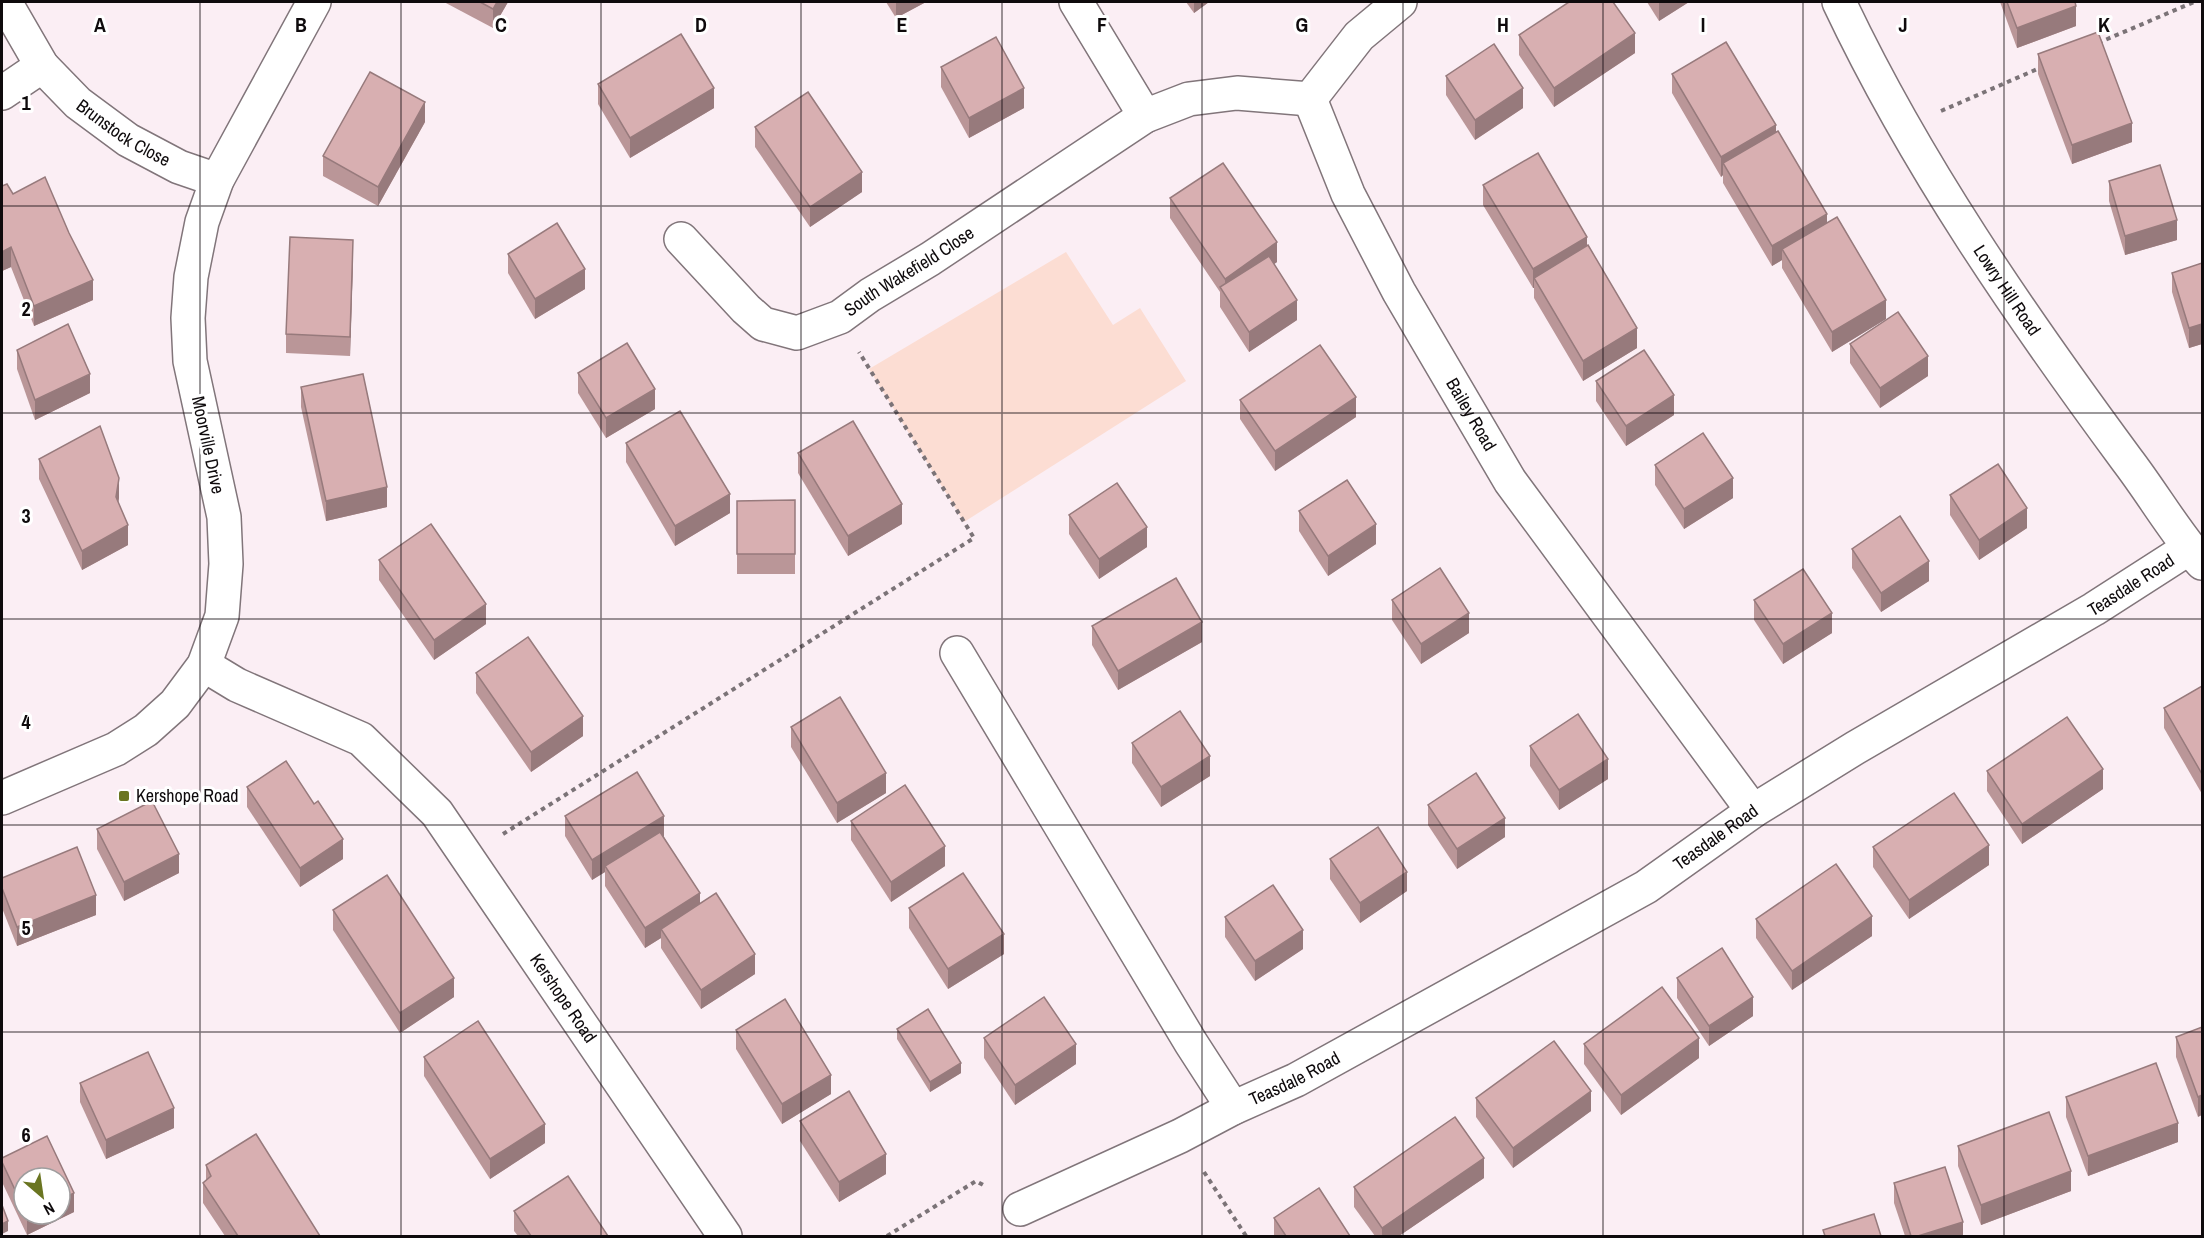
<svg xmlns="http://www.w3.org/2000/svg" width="2204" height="1238" font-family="'Archivo Narrow',sans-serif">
<rect width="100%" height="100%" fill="#fbeef4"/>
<polygon fill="#fcddd3" points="1066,252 1113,325 1140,308 1186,381 964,522 869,369"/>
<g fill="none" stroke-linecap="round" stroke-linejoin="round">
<defs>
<g id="minor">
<path id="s1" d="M5 2 42 66 78 103 128 140 179 167 217 180"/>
<polyline points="1076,2 1145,116"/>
<path id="s2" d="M1400 2 1359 36 1310 99 1348 194 1399 292 1510 481 1753 811"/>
<path id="s3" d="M1839 2C1916 165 2020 315 2127 460 2153 494 2174 531 2202 563"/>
<polyline points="2,93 42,66"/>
<path id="s4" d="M681 239 746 309 763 324 797 333 840 317 870 295 930 259 1145 116 1189 99 1237 93 1310 99"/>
<polyline points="957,653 1191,1043 1233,1108"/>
<path id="s5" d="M204 665 237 685 361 739 437 813 725 1236"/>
<polyline points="2,798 116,749 146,730 175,704 204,665 222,616 226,564 224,517 190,361 188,318 191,277 202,222 217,180 314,2"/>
<path id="s6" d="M1020 1209 1180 1136 1233 1108 1296 1080 1646 887 1753 811 1855 748 2094 609 2189 548"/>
</g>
</defs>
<use href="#minor" stroke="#81757a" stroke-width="36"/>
<g stroke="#7b7377" stroke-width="4" stroke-dasharray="4.5 4.5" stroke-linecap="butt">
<polyline points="2098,43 2194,2"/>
<polyline points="1941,111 2042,67"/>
<polyline points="503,834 974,538 859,352"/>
<polyline points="1204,1172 1246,1236"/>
<polyline points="887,1236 976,1181 985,1186"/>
</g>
<use href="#minor" stroke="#fff" stroke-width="33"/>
</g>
<g fill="#ba9698" fill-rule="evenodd">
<polygon points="444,2 508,2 493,28"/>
<polygon points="886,2 926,2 896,18"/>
<polygon points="1186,2 1209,2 1194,13"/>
<polygon points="1647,2 1689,2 1659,21"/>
<polygon points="2000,2 2075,2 2076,26 2017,48"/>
<polygon points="1519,35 1635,53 1554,107 1519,55"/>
<polygon points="2038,54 2132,142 2072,164 2038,74"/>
<polygon points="941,67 1024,108 969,138 941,87"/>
<polygon points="1672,74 1827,223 1886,319 1832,352 1782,268 1782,260 1772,266 1723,183 1723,175 1721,177 1672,93"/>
<polygon points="1446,76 1523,108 1475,140 1446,95"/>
<polygon points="598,84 714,108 630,158 598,104"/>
<polygon points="425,122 378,206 323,176 323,156"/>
<polygon points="755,127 862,192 810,227 755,147"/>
<polygon points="2109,181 2177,240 2125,255 2109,201"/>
<polygon points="1483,185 1587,246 1637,348 1583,381 1534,298 1534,288 1533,288 1483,205"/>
<polygon points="2,186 13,194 69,233 93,300 34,326 11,267 2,271"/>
<polygon points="1170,198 1277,262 1274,264 1297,320 1249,352 1220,307 1220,292 1170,218"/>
<polygon points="508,254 585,289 535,319 508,273"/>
<polygon points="353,259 350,356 286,353 286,334"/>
<polygon points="2202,263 2202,344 2189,348 2172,292 2172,273"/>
<polygon points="1850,344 1928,376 1880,408 1850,363"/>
<polygon points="17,350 90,393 35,420 17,369"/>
<polygon points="578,373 655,409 606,438 578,393"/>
<polygon points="1596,381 1674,415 1626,446 1596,401"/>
<polygon points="301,387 387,507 326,521 301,407"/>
<polygon points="1240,400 1356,417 1275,471 1240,419"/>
<polygon points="626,443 730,513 675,546 626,462"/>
<polygon points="798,453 902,524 848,556 798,473"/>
<polygon points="39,459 119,498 118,502 128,545 82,570 39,479"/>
<polygon points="1655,465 1733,498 1684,529 1655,485"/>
<polygon points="1950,495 2027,528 1979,560 1950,515"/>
<polygon points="795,500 795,574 737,574 737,501"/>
<polygon points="1299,511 1376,544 1328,576 1299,531"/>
<polygon points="1069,515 1147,547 1099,579 1069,534"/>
<polygon points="1852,549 1929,581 1881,612 1852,568"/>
<polygon points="379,560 486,624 434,660 379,580"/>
<polygon points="1392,600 1469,633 1421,664 1392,620"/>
<polygon points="1754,600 1832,633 1783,664 1754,620"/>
<polygon points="1092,626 1202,642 1118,690 1092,645"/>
<polygon points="476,673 583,736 531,772 476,693"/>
<polygon points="2202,686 2202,794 2164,728 2164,708"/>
<polygon points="791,727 886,793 837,823 791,747"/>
<polygon points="1132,743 1210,776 1161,807 1132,763"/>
<polygon points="1530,746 1608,779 1559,810 1530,766"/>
<polygon points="1987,771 2103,789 2022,844 1987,791"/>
<polygon points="247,787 314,804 343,859 300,887 247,807"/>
<polygon points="1428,805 1505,837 1457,869 1428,825"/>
<polygon points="565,816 664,836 664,837 700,903 755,974 701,1009 661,948 661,938 645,948 605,886 605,872 592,880 565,836"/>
<polygon points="851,821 945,866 891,902 851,840"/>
<polygon points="97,829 179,873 124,901 97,849"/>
<polygon points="1873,847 1989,865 1909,919 1873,867"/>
<polygon points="1330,859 1407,891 1360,923 1330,879"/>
<polygon points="2,878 96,915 17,946 2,908"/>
<polygon points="909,908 1004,954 948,989 909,928"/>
<polygon points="333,910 454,997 400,1033 333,930"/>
<polygon points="1225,917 1303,949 1255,981 1225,937"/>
<polygon points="1756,919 1872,936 1792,990 1756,938"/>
<polygon points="1677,978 1753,1016 1709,1046 1677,998"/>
<polygon points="2202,1027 2198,1117 2176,1057 2176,1037"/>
<polygon points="897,1029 961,1073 930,1092 897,1039"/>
<polygon points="736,1030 831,1094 782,1124 736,1049"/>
<polygon points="984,1038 1076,1064 1015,1105 984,1058"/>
<polygon points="1584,1044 1699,1058 1621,1115 1584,1064"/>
<polygon points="424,1057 545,1143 490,1179 424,1076"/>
<polygon points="80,1083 174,1128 106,1159 80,1102"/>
<polygon points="2066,1097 2178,1142 2088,1176 2066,1117"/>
<polygon points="1476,1098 1591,1111 1513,1168 1476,1117"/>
<polygon points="800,1121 886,1174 839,1202 800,1141"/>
<polygon points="1958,1146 2071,1191 1981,1225 1958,1166"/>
<path d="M2 1158 74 1212 27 1235 2 1182ZM24 1178 60 1214H24Z"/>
<polygon points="206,1165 320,1236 225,1236 203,1203 203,1183 206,1181"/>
<polygon points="1484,1178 1399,1236 1375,1236 1354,1207 1354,1187"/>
<polygon points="1894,1183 1963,1236 1905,1236 1894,1203"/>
<polygon points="514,1211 608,1236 518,1236 514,1231"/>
<polygon points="1274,1218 1350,1236 1274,1236"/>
</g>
<g fill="#977a7c">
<polygon points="497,2 508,2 493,28 493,9"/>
<polygon points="896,2 926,2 896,18"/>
<polygon points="1194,2 1209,2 1194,13"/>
<polygon points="1659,2 1689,2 1659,21"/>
<polygon points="2076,6 2076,26 2017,48 2017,28"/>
<polygon points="1635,33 1635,53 1554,107 1554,88"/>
<polygon points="714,88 714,108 630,158 630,138"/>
<polygon points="1024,88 1024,108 969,138 969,118"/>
<polygon points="1523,88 1523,108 1475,140 1475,120"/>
<polygon points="425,102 425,122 378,206 378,187"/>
<polygon points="2132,123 2132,142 2072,164 2072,145"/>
<polygon points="1776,125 1776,144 1723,163 1723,175 1721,177 1721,157"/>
<polygon points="862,172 862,192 810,227 810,207"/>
<polygon points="1827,214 1827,234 1782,249 1782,260 1772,266 1772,246"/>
<polygon points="2177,220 2177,240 2125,255 2125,236"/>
<polygon points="1587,237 1587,256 1534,278 1534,288 1533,288 1533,269"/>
<polygon points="353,240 353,259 350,356 350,337"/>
<polygon points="1277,242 1277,262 1227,297 1225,294 1225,279"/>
<polygon points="11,247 11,267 2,271 2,252"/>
<polygon points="585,269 585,289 535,319 535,299"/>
<polygon points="93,280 93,300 34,326 34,306"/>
<polygon points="1297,300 1297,320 1249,352 1249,332"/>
<polygon points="1886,300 1886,319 1832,352 1832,332"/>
<polygon points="2202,324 2202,344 2189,348 2189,328"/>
<polygon points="1637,328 1637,348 1583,381 1583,361"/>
<polygon points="1928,356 1928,376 1880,408 1880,388"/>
<polygon points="90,374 90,393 35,420 35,400"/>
<polygon points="655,389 655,409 606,438 606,418"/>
<polygon points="1674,395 1674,415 1626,446 1626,426"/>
<polygon points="1356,397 1356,417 1275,471 1275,451"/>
<polygon points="119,478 119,498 116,517 116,497"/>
<polygon points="1733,478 1733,498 1684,529 1684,509"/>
<polygon points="387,487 387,507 326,521 326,501"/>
<polygon points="730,494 730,513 675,546 675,526"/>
<polygon points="902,504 902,524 848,556 848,536"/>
<polygon points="2027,508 2027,528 1979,560 1979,540"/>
<polygon points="1376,524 1376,544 1328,576 1328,556"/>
<polygon points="128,525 128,545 82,570 82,551"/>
<polygon points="1147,527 1147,547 1099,579 1099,559"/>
<polygon points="1929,561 1929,581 1881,612 1881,593"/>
<polygon points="486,604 486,624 434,660 434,640"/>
<polygon points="1469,613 1469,633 1421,664 1421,644"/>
<polygon points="1832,613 1832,633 1783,664 1783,644"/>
<polygon points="1202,622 1202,642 1118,690 1118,671"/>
<polygon points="583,716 583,736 531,772 531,752"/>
<polygon points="1210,756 1210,776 1161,807 1161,787"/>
<polygon points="1608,759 1608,779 1559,810 1559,790"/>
<polygon points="2103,769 2103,789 2022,844 2022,824"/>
<polygon points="886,773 886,793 837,823 837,803"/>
<polygon points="664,816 664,836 608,870 605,866 605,872 592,880 592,860"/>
<polygon points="1505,818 1505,837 1457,869 1457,849"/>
<polygon points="343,839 343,859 300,887 300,868"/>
<polygon points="1989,845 1989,865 1909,919 1909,900"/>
<polygon points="945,846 945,866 891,902 891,882"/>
<polygon points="179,854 179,873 124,901 124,882"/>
<polygon points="1407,872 1407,891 1360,923 1360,903"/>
<polygon points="700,893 700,912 661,929 661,938 645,948 645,928"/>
<polygon points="96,895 96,915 17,946 17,927"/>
<polygon points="1872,916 1872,936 1792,990 1792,971"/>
<polygon points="1303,930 1303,949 1255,981 1255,961"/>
<polygon points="1004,934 1004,954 948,989 948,969"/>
<polygon points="755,954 755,974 701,1009 701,990"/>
<polygon points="454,978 454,997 400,1033 400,1013"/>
<polygon points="1753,997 1753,1016 1709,1046 1709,1026"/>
<polygon points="1699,1038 1699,1058 1621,1115 1621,1095"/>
<polygon points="1076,1044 1076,1064 1015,1105 1015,1085"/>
<polygon points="961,1063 961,1073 930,1092 930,1082"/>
<polygon points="831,1075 831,1094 782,1124 782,1104"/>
<polygon points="1591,1091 1591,1111 1513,1168 1513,1148"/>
<polygon points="2202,1095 2202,1115 2198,1117 2198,1097"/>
<polygon points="174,1108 174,1128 106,1159 106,1140"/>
<polygon points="2178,1123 2178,1142 2088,1176 2088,1156"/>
<polygon points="545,1124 545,1143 490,1179 490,1159"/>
<polygon points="886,1154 886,1174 839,1202 839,1182"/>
<polygon points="1484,1158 1484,1178 1399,1236 1382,1236 1382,1228"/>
<polygon points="2071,1171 2071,1191 1981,1225 1981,1205"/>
<polygon points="74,1193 74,1212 27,1235 27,1215 30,1214 60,1214 60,1200"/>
<polygon points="8,1221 8,1231 2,1234 2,1224"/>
<polygon points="1963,1222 1963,1236 1918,1236"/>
</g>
<g fill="#d8afb1" stroke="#977a7c" stroke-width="1.5">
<polygon points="480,2 497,2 493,9"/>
<polygon points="1569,2 1613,2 1635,33 1554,88 1519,35"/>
<polygon points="2007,2 2075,2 2076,6 2017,28"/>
<polygon points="2098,32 2132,123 2072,145 2038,54"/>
<polygon points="681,34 714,88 630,138 598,84"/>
<polygon points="996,37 1024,88 969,118 941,67"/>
<polygon points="1726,42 1776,125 1721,157 1672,74"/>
<polygon points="1494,44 1523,88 1475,120 1446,76"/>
<polygon points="370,72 425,102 378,187 323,156"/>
<polygon points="808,92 862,172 810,207 755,127"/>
<polygon points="1778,131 1827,214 1772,246 1723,163"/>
<polygon points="1538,153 1587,237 1533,269 1483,185"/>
<polygon points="1223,163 1277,242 1225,279 1170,198"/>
<polygon points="2160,165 2177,220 2125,236 2109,181"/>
<polygon points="45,177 69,233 93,280 34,306 11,247 2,252 2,186 7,184 13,194"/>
<polygon points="1837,217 1886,300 1832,332 1782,249"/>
<polygon points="557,223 585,269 535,299 508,254"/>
<polygon points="290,237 353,240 350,337 286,334"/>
<polygon points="1588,245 1637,328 1583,361 1534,278"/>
<polygon points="1269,256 1297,300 1249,332 1220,287"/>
<polygon points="2202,263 2202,324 2189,328 2172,273"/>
<polygon points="1898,312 1928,356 1880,388 1850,344"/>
<polygon points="68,324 90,374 35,400 17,350"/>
<polygon points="627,343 655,389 606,418 578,373"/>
<polygon points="1320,345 1356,397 1275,451 1240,400"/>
<polygon points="1644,350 1674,395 1626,426 1596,381"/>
<polygon points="363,374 387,487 326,501 301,387"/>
<polygon points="680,411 730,494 675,526 626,443"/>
<polygon points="853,421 902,504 848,536 798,453"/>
<polygon points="100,426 119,478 116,497 128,525 82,551 39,459"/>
<polygon points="1703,433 1733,478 1684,509 1655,465"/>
<polygon points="1998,464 2027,508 1979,540 1950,495"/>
<polygon points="1347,480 1376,524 1328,556 1299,511"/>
<polygon points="1117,483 1147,527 1099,559 1069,515"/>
<polygon points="795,500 795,554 737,554 737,501"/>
<polygon points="1900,516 1929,561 1881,593 1852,549"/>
<polygon points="431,524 486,604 434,640 379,560"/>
<polygon points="1440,568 1469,613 1421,644 1392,600"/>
<polygon points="1803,569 1832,613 1783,644 1754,600"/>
<polygon points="1176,578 1202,622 1118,671 1092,626"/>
<polygon points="528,637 583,716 531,752 476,673"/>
<polygon points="2202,686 2202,774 2164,708"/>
<polygon points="840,697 886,773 837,803 791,727"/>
<polygon points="1180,711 1210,756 1161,787 1132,743"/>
<polygon points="1578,714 1608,759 1559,790 1530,746"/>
<polygon points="2067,717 2103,769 2022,824 1987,771"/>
<polygon points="286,761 314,804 318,801 343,839 300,868 247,787"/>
<polygon points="637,772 664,816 592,860 565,816"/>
<polygon points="1476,773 1505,818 1457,849 1428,805"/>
<polygon points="905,785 945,846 891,882 851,821"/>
<polygon points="1954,793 1989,845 1909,900 1873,847"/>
<polygon points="152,801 179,854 124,882 97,829"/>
<polygon points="1378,827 1407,872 1360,903 1330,859"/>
<polygon points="660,832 700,893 645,928 605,866"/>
<polygon points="77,847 96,895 17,927 2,888 2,878"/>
<polygon points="1836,864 1872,916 1792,971 1756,919"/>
<polygon points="963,873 1004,934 948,969 909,908"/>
<polygon points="387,875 454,978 400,1013 333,910"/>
<polygon points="1273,885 1303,930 1255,961 1225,917"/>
<polygon points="716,893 755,954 701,990 661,929"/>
<polygon points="1722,948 1753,997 1709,1026 1677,978"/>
<polygon points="1662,987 1699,1038 1621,1095 1584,1044"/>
<polygon points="1044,997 1076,1044 1015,1085 984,1038"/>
<polygon points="785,999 831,1075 782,1104 736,1030"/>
<polygon points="928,1009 961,1063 930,1082 897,1029"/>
<polygon points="478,1021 545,1124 490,1159 424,1057"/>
<polygon points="2202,1027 2202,1095 2198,1097 2176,1037"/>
<polygon points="1554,1041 1591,1091 1513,1148 1476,1098"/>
<polygon points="148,1052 174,1108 106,1140 80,1083"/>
<polygon points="2156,1063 2178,1123 2088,1156 2066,1097"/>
<polygon points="849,1091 886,1154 839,1182 800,1121"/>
<polygon points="2049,1112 2071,1171 1981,1205 1958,1146"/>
<polygon points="1455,1117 1484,1158 1382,1228 1354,1187"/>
<polygon points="256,1134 320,1236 238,1236 203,1183 211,1176 206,1165"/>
<polygon points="47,1136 74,1193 60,1200 60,1178 24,1178 24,1209 2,1162 2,1158"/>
<polygon points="1945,1167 1963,1222 1918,1236 1911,1236 1894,1183"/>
<polygon points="568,1176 608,1236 531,1236 514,1211"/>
<polygon points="1319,1188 1350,1236 1286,1236 1274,1218"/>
<polygon points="2,1205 8,1221 2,1224"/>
<polygon points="1874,1214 1881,1236 1825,1236 1823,1230"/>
</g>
<path fill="none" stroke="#0e0a0c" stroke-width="1.5" stroke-opacity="0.55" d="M200 2V1236M401 2V1236M601 2V1236M801 2V1236M1002 2V1236M1202 2V1236M1403 2V1236M1603 2V1236M1803 2V1236M2004 2V1236M2 206H2202M2 413H2202M2 619H2202M2 825H2202M2 1032H2202"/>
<rect fill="#6a7521" stroke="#fff" stroke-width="2" x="118" y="790" width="12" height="12" rx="3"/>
<g text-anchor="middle" stroke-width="6" stroke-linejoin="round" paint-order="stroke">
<g font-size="18" fill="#0e0a0c" stroke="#fff">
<text dy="6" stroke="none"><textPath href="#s1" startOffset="180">Brunstock Close</textPath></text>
<text dy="6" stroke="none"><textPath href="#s4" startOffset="282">South Wakefield Close</textPath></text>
<text dy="6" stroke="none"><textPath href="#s3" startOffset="334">Lowry Hill Road</textPath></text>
<text dy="6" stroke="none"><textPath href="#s2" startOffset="488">Bailey Road</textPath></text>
<text transform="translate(208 445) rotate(78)" y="6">Moorville Drive</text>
<text dy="6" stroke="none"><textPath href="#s6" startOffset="1276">Teasdale Road</textPath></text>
<text dy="6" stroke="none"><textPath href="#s6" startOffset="790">Teasdale Road</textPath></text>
<text dy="6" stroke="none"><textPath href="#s5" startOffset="504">Kershope Road</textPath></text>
<text dy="6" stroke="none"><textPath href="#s6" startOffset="304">Teasdale Road</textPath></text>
</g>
<g font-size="18" fill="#0e0a0c" stroke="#fff" text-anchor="start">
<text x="136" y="802">Kershope Road</text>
</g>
</g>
<g font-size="20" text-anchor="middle" font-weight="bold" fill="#0e0a0c" stroke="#fff" stroke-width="6" stroke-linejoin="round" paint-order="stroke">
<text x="100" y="32">A</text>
<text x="301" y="32">B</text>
<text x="501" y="32">C</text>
<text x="701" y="32">D</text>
<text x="902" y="32">E</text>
<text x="1102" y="32">F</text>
<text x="1302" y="32">G</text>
<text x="1503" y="32">H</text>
<text x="1703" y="32">I</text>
<text x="1903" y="32">J</text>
<text x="2104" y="32">K</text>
<text x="26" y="110">1</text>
<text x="26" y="316">2</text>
<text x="26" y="523">3</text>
<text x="26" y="729">4</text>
<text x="26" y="935">5</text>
<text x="26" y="1142">6</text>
</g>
<rect width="2204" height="1238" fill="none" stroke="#0e0a0c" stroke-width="6"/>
<g transform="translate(42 1196) rotate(151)"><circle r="28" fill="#ffffff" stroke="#9f9d9e" stroke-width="1.5"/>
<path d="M0-4.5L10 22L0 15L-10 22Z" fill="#6a7521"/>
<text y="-9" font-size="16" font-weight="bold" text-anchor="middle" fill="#0e0a0c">N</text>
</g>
</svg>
